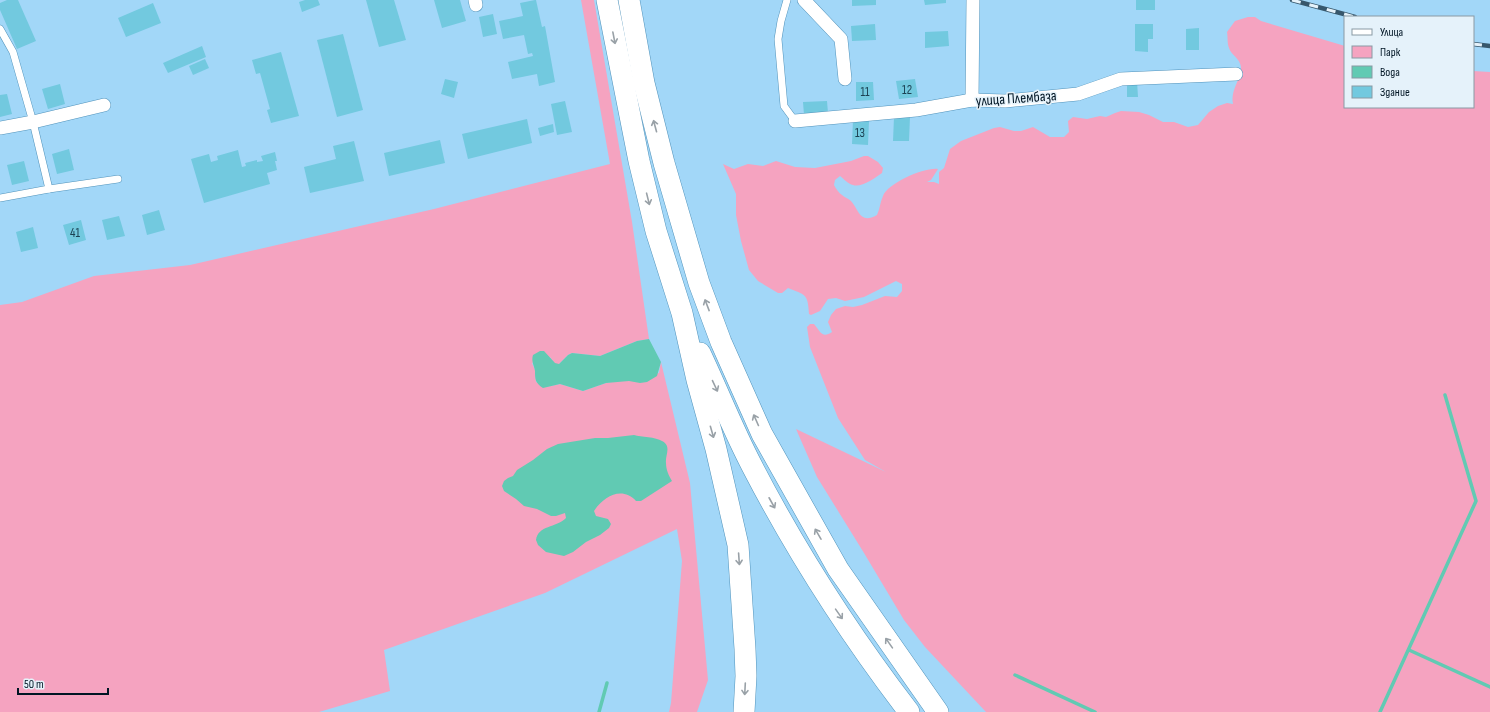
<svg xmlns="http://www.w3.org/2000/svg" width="1490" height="712" font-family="'Sofia Sans Condensed',sans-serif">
<rect width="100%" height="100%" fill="#a2d7f8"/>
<g fill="#f5a3c0">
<polygon points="581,0 594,0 632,222 649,339 637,341 600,356 572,353 568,355 559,364 555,364 550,357 532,363 535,370 536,382 546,387 560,384 583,391 606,383 659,373 661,362 690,483 708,680 697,712 669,712 671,703 682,561 677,529 545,593 384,650 390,691 319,712 0,712 0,305 22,302 94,276 190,265 434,209 610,164"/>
<path d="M1248 17H1255L1261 21 1345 46V107H1473V71L1490 72V712H986L925 647 904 620 864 553 817 477 796 429 886 472 865 460 838 418 810 347 807 327 810 324H814C820 331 822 339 832 332L828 322 831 315 836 309 845 306 853 307 862 305 885 296 897 297 902 291V284L896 281 864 297 845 301 836 298 828 299 820 311 811 315 809 314C808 293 805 295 788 288L782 293H778L758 281 749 270 741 241 736 215V194L723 164 734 169 748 164 763 166 776 161 795 167 815 168 851 161 864 156H868L878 162 883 168 882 173C875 178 861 188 853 185 848 184 844 179 840 176L835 180 834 185C836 189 839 193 842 195 845 198 848 198 851 201 859 210 860 225 877 215 880 209 880 202 883 196 888 183 925 167 938 169L931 180 927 182H934L939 184V172L944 168 950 149 961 141 994 128 1000 127 1014 131H1021L1033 127 1050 137H1064L1069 132 1068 121 1073 117 1087 119 1100 116 1106 117 1115 113 1121 111 1139 112 1149 115 1163 122H1174L1188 127 1198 125 1209 112 1218 106 1227 103 1233 104C1230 90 1241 80 1241 67 1240 58 1231 55 1229 48 1227 43 1228 37 1227 32L1235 21Z"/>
</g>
<g fill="#61cab3">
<path d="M649 339 661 362 657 376 647 382 640 383 629 381 606 383 583 391 560 384 543 388C535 383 535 379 535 371 534 365 531 361 533 355L540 351H544L555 363 559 364 568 355 572 353 600 356 637 341Z"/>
<path d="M634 435C641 437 656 437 662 441 672 446 665 455 666 463 666 470 669 476 672 481L641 501H636C622 486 604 496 594 511L596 516 608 519 611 524 609 528 600 535 586 542 573 552 564 556 546 552 538 545 536 540C538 525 556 528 566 518L565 513 556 516H551L537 509 524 506 516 499 504 491 502 486 504 481 508 478 513 476 517 470 533 460 547 449 558 444 595 438H608Z"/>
</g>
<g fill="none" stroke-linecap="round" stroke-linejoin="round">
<g stroke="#61cab3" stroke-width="3.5">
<polyline points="1409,650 1490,687"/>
<polyline points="1015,675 1095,712"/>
<polyline points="599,712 607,683"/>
<polyline points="1380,712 1476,501 1445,395"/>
</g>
</g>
<g fill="#72c9df">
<polygon points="7,0 18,0 36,41 17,49 0,10 0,3"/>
<polygon points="305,0 318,0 320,5 302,12 299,2"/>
<polygon points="366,0 394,0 406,40 379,47"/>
<polygon points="434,0 460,0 466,21 442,28"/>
<polygon points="535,0 536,0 542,27 545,26 555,82 539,86 537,74 512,79 508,62 533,56 532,53 528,54 524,35 503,39 499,21 523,16 520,3"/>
<polygon points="852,0 876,0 876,5 852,6"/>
<polygon points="924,0 946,0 946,3 925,5"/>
<rect x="1136" y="0" width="19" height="10"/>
<polygon points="153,3 161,23 126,37 118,18"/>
<polygon points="493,14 497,34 483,37 479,17"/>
<polygon points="875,24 876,40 852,41 851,26"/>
<polygon points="1135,24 1153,24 1153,39 1148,39 1148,52 1135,51"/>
<polygon points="1199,28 1199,50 1186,50 1186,29"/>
<polygon points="948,31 949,46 925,48 925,32"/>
<polygon points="343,34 363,110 337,117 317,40"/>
<polygon points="202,46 206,57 168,73 163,63"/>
<polygon points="281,52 299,116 271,123 267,110 270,109 260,73 256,74 252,60"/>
<polygon points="205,59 209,68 193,75 189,66"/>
<polygon points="445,79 458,82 454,98 441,94"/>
<polygon points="915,79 918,97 899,99 896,81"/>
<polygon points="1127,81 1137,81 1138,97 1127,97"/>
<polygon points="856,82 873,82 874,100 856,101"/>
<polygon points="60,84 65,104 48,109 42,89"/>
<polygon points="7,94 12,114 0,117 0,95"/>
<polygon points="565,101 572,132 557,135 551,104"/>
<polygon points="827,101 828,113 804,115 803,102"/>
<polygon points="894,117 910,117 909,141 893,141"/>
<polygon points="527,119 532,143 468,159 462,134"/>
<polygon points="853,120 869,121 868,145 852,144"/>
<polygon points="553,124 554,132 540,136 538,128"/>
<polygon points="440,140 445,163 389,176 384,153"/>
<polygon points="354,141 364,181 310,193 304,167 336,159 333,146"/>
<polygon points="69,149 74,170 57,174 52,154"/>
<polygon points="238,150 242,167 246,166 245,163 257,160 257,162 263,161 261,156 275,152 277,161 275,161 277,170 267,173 270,184 204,203 191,159 209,154 211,162 218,160 217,156"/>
<polygon points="24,161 29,181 12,185 7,165"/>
<polygon points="159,210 165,230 147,235 142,215"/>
<polygon points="119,216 125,236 107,240 102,220"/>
<polygon points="81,220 86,240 69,245 63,225"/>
<polygon points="33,227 38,248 21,252 16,232"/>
</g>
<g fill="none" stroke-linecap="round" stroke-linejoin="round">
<defs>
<g id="lane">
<polyline points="787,0 781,21 778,39 784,106 795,121"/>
<polyline points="0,29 13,52 33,122 49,189 0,198"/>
<polyline points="49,189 118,179"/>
</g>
<g id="street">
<polyline points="475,0 476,5"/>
<polyline points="804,0 841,39 845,79"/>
<polyline points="972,100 973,0"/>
<polyline points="795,121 916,110 972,100 1005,101 1078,94 1121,79 1236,74"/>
<polyline points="0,128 33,122 104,105"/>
</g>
<g id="primary">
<polyline points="607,0 639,161 656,231 682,313 697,380 716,449 738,545 745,649 746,676 744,712"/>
<polyline points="629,0 644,83 664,163 699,283 721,342 762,434 838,569 938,712"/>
<path d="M700 353C718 391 733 430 752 466 797 553 850 635 909 712"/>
</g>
</defs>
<use href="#lane" stroke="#5193bb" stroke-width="8"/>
<use href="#street" stroke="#5193bb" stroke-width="14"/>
<use href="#primary" stroke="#5193bb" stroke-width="22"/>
<use href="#lane" stroke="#fff" stroke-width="7"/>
<use href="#street" stroke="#fff" stroke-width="13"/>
<use href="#primary" stroke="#fff" stroke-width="21"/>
<defs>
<g id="rail">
<polyline points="1292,0 1355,17"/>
<polyline points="1473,44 1490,46"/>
</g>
</defs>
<use href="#rail" stroke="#37576c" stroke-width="4.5"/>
<use href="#rail" stroke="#e5f2fa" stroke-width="3" stroke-dasharray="9" stroke-linecap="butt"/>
</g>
<defs><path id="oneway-shaft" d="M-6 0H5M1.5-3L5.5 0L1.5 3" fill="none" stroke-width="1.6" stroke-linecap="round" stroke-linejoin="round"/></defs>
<g stroke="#99a1a7">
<use href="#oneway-shaft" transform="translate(614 38) rotate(79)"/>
<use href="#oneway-shaft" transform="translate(655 126) rotate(-105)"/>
<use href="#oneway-shaft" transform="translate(648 199) rotate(76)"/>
<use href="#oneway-shaft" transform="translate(707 305) rotate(-111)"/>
<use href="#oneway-shaft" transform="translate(715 386) rotate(65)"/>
<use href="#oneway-shaft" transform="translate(756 420) rotate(-114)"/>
<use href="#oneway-shaft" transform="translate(712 432) rotate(74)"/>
<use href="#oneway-shaft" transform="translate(772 503) rotate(61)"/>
<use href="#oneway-shaft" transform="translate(818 534) rotate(-120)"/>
<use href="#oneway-shaft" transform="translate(739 559) rotate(86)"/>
<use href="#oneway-shaft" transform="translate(839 614) rotate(55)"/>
<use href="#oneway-shaft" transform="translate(889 643) rotate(-125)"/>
<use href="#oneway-shaft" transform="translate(745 689) rotate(93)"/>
</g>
<g text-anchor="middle" stroke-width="3" stroke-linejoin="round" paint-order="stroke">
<g font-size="13" fill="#1c4253">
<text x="907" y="94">12</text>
<text x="865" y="96">11</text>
<text x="860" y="137">13</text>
<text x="75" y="237">41</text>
</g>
<g font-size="15" fill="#001524" stroke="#e5f2fa">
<text transform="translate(1016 98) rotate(-4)" y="5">улица Плембаза</text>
</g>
</g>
<rect x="1344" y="16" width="130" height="92" fill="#e5f2fa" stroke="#899aa4"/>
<rect x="1352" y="29" width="20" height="6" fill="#ffffff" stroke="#899aa4"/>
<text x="1380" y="36" font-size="12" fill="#001524">Улица</text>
<rect x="1352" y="46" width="20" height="12" fill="#f5a3c0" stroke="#899aa4"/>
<text x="1380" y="56" font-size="12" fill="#001524">Парк</text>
<rect x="1352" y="66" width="20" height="12" fill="#61cab3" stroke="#899aa4"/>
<text x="1380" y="76" font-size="12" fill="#001524">Вода</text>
<rect x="1352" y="86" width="20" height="12" fill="#72c9df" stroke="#899aa4"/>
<text x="1380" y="96" font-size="12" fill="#001524">Здание</text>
<path d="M18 688v6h90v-6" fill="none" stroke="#001524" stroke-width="2"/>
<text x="24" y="688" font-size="12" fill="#001524" stroke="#e5f2fa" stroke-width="3" paint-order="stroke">50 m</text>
</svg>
